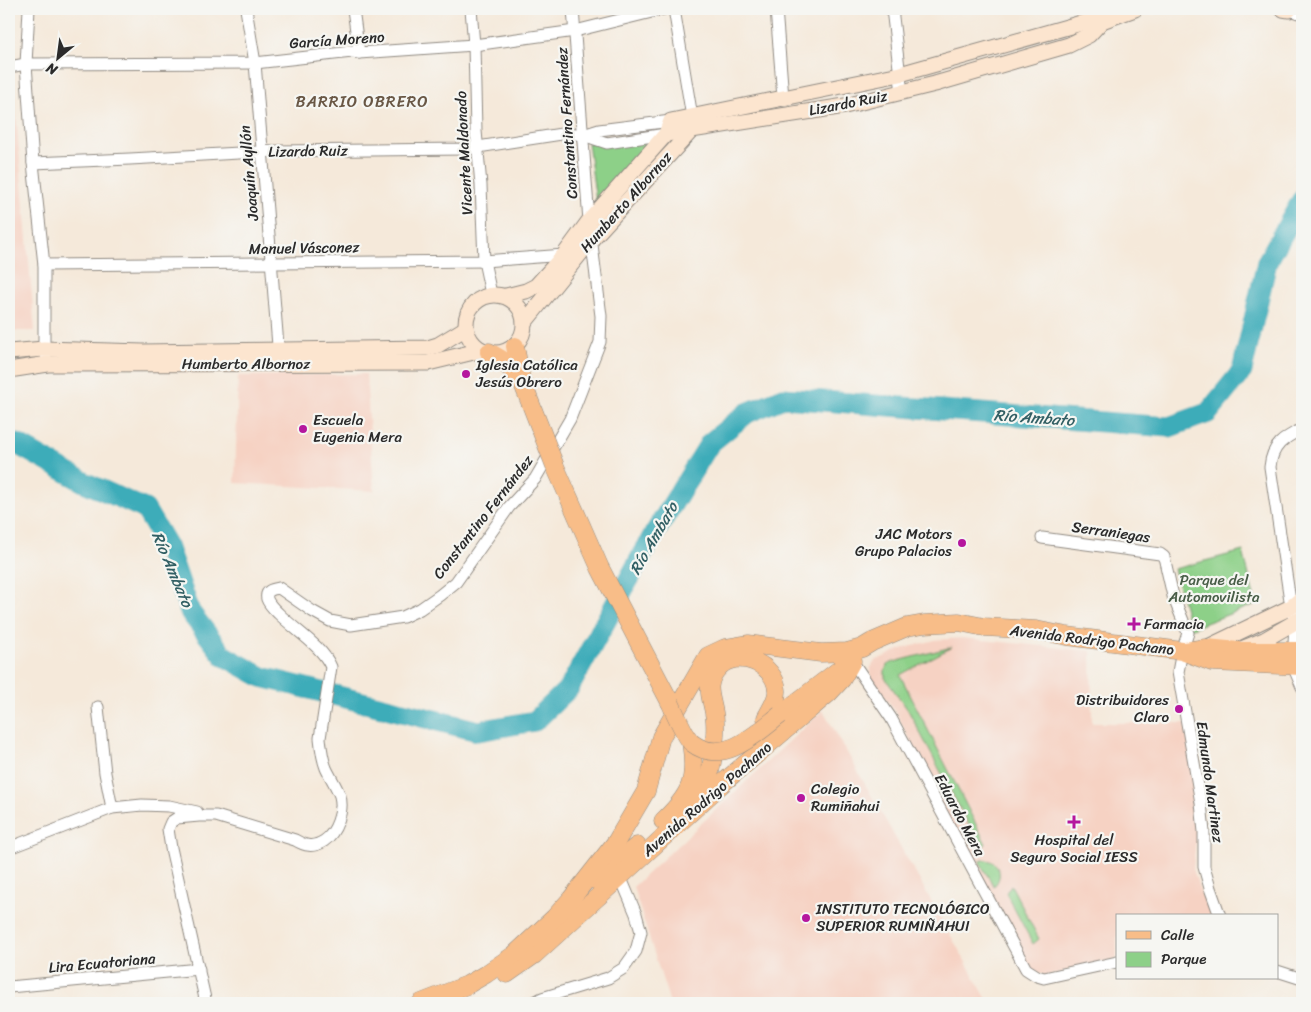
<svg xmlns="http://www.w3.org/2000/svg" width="1311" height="1012" font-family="Sriracha,sans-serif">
<rect width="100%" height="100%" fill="#f6f6f2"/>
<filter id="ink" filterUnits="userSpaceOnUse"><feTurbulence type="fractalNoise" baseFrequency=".02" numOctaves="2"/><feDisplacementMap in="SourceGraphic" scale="10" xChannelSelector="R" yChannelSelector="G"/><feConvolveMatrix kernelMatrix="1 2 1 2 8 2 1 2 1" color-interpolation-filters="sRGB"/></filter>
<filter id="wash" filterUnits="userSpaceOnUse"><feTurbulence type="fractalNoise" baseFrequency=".0096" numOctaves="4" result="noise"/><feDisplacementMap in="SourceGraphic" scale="20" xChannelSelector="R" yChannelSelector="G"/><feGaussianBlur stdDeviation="1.12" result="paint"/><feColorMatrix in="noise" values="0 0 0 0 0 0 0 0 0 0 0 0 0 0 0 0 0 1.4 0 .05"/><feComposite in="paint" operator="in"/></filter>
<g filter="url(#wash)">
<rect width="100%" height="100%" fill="#f5e9da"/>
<g fill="#f6d2c3">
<polygon points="9,80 13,80 35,331 9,331"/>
<polygon points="366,374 374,491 235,483 238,376"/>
<polygon points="962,638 1091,651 1092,723 1186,723 1199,805 1193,869 1201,893 1213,916 1117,916 1117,959 1045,976 1027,968 969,860 896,712 870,677 870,669 875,661 901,649 935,640"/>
<polygon points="823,710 989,1003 670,1003 633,887"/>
</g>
<g fill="#8dd088" stroke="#5c7e5a">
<polygon points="652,138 596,201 588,143"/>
<polygon points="1243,551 1256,604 1190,629 1174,569"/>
<polygon points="952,647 900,675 986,844 981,848 908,710 885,678 885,672 887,665 894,662"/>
<path d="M983 860C998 859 1005 875 994 886L979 862Z"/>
<polygon points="1011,885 1039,939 1033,944 1006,893"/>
</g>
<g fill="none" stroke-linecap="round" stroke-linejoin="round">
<polyline stroke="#3cacb9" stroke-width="21" points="9,441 17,444 84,482 145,509 167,546 190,612 224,656 262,677 478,731 535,721 569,688 651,539 710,443 747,413 783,398 1169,427 1208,413 1242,371 1267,262 1302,200"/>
</g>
</g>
<g filter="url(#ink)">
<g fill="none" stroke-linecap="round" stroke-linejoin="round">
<defs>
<g id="street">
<polyline points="29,9 26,64 33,163 44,265 44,349 46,355"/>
<polyline points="246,9 255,63 279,358"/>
<polyline points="353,9 359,53"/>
<polyline points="471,9 474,45 476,131 481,185 484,261 491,294"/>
<polyline points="674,9 692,117"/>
<polyline points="776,9 783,98"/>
<polyline points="892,9 902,93"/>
<polyline points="1289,10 1302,14"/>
<polyline points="9,67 26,64 255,63 352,52 359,53 474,45 575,31 664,9"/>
<polyline points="583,135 599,130 671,121"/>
<polyline points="33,163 130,159 277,151 465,149 568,133 583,135 607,143 666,134"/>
<polyline points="44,265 484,261 564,255"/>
<path d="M1302 429C1284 438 1272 445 1270 467L1291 607 1295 623 1293 666 1302 687"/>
<polyline points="1042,538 1160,554 1164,557 1173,596 1188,633 1182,651 1178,672 1201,803 1204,832 1204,867 1210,888 1220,916"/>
<polyline points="852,661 891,718 1026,969 1037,976 1044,978 1117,962"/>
<polyline points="98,707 105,773 112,808"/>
<polyline points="9,848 112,808 142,805 169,806 197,812"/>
<polyline points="1277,971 1302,979"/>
<polyline points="9,987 199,969"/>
<path d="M206 1003 171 848 168 829 171 822 177 818 199 816H216L295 840C305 846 313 848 324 841 336 833 344 811 340 796 337 787 330 777 326 768 322 758 321 748 320 738L331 667C323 647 295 630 279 614 275 610 269 605 267 599 265 590 273 589 279 588L312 611 330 621 351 625 403 617 420 609 440 595 456 582 509 507 535 479 570 419 600 342 601 316 589 221 573 9"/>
<polyline points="533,1003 542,998 608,978 624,968 636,951 641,932 636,914 620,876"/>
</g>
<g id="secondary">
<polyline points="1283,9 1289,10"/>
<polyline points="666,134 845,106 935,84 1069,45 1089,35 1102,21"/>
<circle cx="495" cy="324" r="29"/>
<polyline points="506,296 526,291 536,286 564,255 589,221 666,134 671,121 900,74 1085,22 1102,21 1135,9"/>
<polyline points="525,322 592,239 692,130"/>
<polyline points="9,352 44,349 143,352 428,348 438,345 466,328"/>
<polyline points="9,370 48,364 428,363 482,350"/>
<polyline points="1206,648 1291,607 1302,598"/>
<polyline points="1239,650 1264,640 1302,618"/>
</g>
<g id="primary">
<polyline points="515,346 521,379"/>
<polyline points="489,352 501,359 521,379"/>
<polyline points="555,466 600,568 670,702"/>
<polyline points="1185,651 1206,648 1238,651 1302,651"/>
<polyline points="780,715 844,666"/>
<path d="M696 802C700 794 705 786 708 778 713 766 716 734 715 721 714 700 701 686 719 667 738 648 775 664 777 690 778 699 770 710 766 718"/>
<path d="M663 821C691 794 697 781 691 742"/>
<polyline points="595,880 637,846"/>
<polyline points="507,974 534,955 724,782 829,693 842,679 852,661"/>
<polyline points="421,1003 467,985 486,974 514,955 554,918 571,899 616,842 646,791 661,737 708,656 725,648 748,644 821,653 847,652 862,648 872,642 907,627 924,624 959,622 984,627 1036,630 1067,636 1182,651 1212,662 1302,666"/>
</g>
</defs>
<use href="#street" stroke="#908a82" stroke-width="13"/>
<use href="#secondary" stroke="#908a82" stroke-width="17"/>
<use href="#primary" stroke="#908a82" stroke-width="19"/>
<use href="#street" stroke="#fff" stroke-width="11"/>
<use href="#secondary" stroke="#fce5cf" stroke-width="15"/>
<use href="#primary" stroke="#f8bd88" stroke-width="18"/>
<defs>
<g id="primary-bridge">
<polyline points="521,379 555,466"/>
<path d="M670 702C674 711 686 738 692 743 723 767 757 733 780 715"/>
</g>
</defs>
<use href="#primary-bridge" stroke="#908a82" stroke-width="19" stroke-linecap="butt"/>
<use href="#primary-bridge" stroke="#f8bd88" stroke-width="18"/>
</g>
</g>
<g fill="#b5179e" stroke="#f6f6f2" stroke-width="2">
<circle cx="466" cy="374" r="5"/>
<circle cx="303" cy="429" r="5"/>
<circle cx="962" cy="543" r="5"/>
<path d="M1131.5 616.5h5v5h5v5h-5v5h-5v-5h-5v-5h5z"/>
<circle cx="1179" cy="709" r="5"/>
<circle cx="801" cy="798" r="5"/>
<path d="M1071.5 814.5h5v5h5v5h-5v5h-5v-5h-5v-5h5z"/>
<circle cx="806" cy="918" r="5"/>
</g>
<g text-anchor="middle" stroke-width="4.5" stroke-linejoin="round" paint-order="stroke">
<g font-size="15" fill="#2b2b2b" stroke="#f6f6f2">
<text transform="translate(337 40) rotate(-4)" y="5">García Moreno</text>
<text transform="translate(848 103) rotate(-11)" y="5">Lizardo Ruiz</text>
<text transform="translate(567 123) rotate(-94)" y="5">Constantino Fernández</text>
<text transform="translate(308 151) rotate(-1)" y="5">Lizardo Ruiz</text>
<text transform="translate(464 153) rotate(-93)" y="5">Vicente Maldonado</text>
<text transform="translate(249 173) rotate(-95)" y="5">Joaquín Ayllón</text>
<text transform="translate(626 202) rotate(-48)" y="5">Humberto Albornoz</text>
<text transform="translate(304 248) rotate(-1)" y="5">Manuel Vásconez</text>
<text x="246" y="369">Humberto Albornoz</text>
<text transform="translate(483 517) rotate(-52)" y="5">Constantino Fernández</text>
<text transform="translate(1111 532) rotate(8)" y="5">Serraniegas</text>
<text transform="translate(1092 640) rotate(7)" y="5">Avenida Rodrigo Pachano</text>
<text transform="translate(1210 782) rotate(82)" y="5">Edmundo Martinez</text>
<text transform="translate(707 799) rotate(-41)" y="5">Avenida Rodrigo Pachano</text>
<text transform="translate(960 815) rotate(62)" y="5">Eduardo Mera</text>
<text transform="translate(102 963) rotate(-5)" y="5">Lira Ecuatoriana</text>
</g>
<g font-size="15" fill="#2b2b2b" stroke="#f6f6f2" text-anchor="start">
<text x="476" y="370">Iglesia Católica<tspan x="476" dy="17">Jesús Obrero</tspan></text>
<text x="313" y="425">Escuela<tspan x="313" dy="17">Eugenia Mera</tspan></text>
<text x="952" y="539" text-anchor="end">JAC Motors<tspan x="952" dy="17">Grupo Palacios</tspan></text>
<text x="1144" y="629">Farmacia</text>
<text x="1169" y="705" text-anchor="end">Distribuidores<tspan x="1169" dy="17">Claro</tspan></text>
<text x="811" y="794">Colegio<tspan x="811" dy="17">Rumiñahui</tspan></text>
<text x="1074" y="845" text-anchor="middle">Hospital del<tspan x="1074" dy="17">Seguro Social IESS</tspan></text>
<text x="816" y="914">INSTITUTO TECNOLÓGICO<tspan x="816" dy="17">SUPERIOR RUMIÑAHUI</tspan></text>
</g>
<g font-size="15" fill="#485d47" stroke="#f6f6f2">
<text x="1214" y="585">Parque del<tspan x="1214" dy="17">Automovilista</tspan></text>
</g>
<g font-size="16" letter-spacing="1" fill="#695745" stroke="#f6f6f2">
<text x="362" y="107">BARRIO OBRERO</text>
</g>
<g font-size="16" font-style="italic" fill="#325f64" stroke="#f6f6f2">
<text transform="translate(1034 417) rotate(4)" y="6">Río Ambato</text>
<text transform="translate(653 538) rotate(-60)" y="6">Río Ambato</text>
<text transform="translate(173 569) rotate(67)" y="6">Río Ambato</text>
</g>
</g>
<rect width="1311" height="1012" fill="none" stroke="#f6f6f2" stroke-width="30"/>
<rect x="1116" y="914" width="162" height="65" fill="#f6f6f2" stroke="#a5a5a2"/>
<rect x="1126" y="931" width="25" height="8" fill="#f8bd88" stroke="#a5a5a2"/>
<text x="1161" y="940" font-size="15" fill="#2b2b2b">Calle</text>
<rect x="1126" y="952" width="25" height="15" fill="#8dd088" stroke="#a5a5a2"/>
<text x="1161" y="964" font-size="15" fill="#2b2b2b">Parque</text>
<g transform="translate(58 58) rotate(209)" stroke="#f6f6f2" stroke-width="4" paint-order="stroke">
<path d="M0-4L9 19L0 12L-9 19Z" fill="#2b2b2b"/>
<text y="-8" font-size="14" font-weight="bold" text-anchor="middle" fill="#2b2b2b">N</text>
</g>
</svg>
